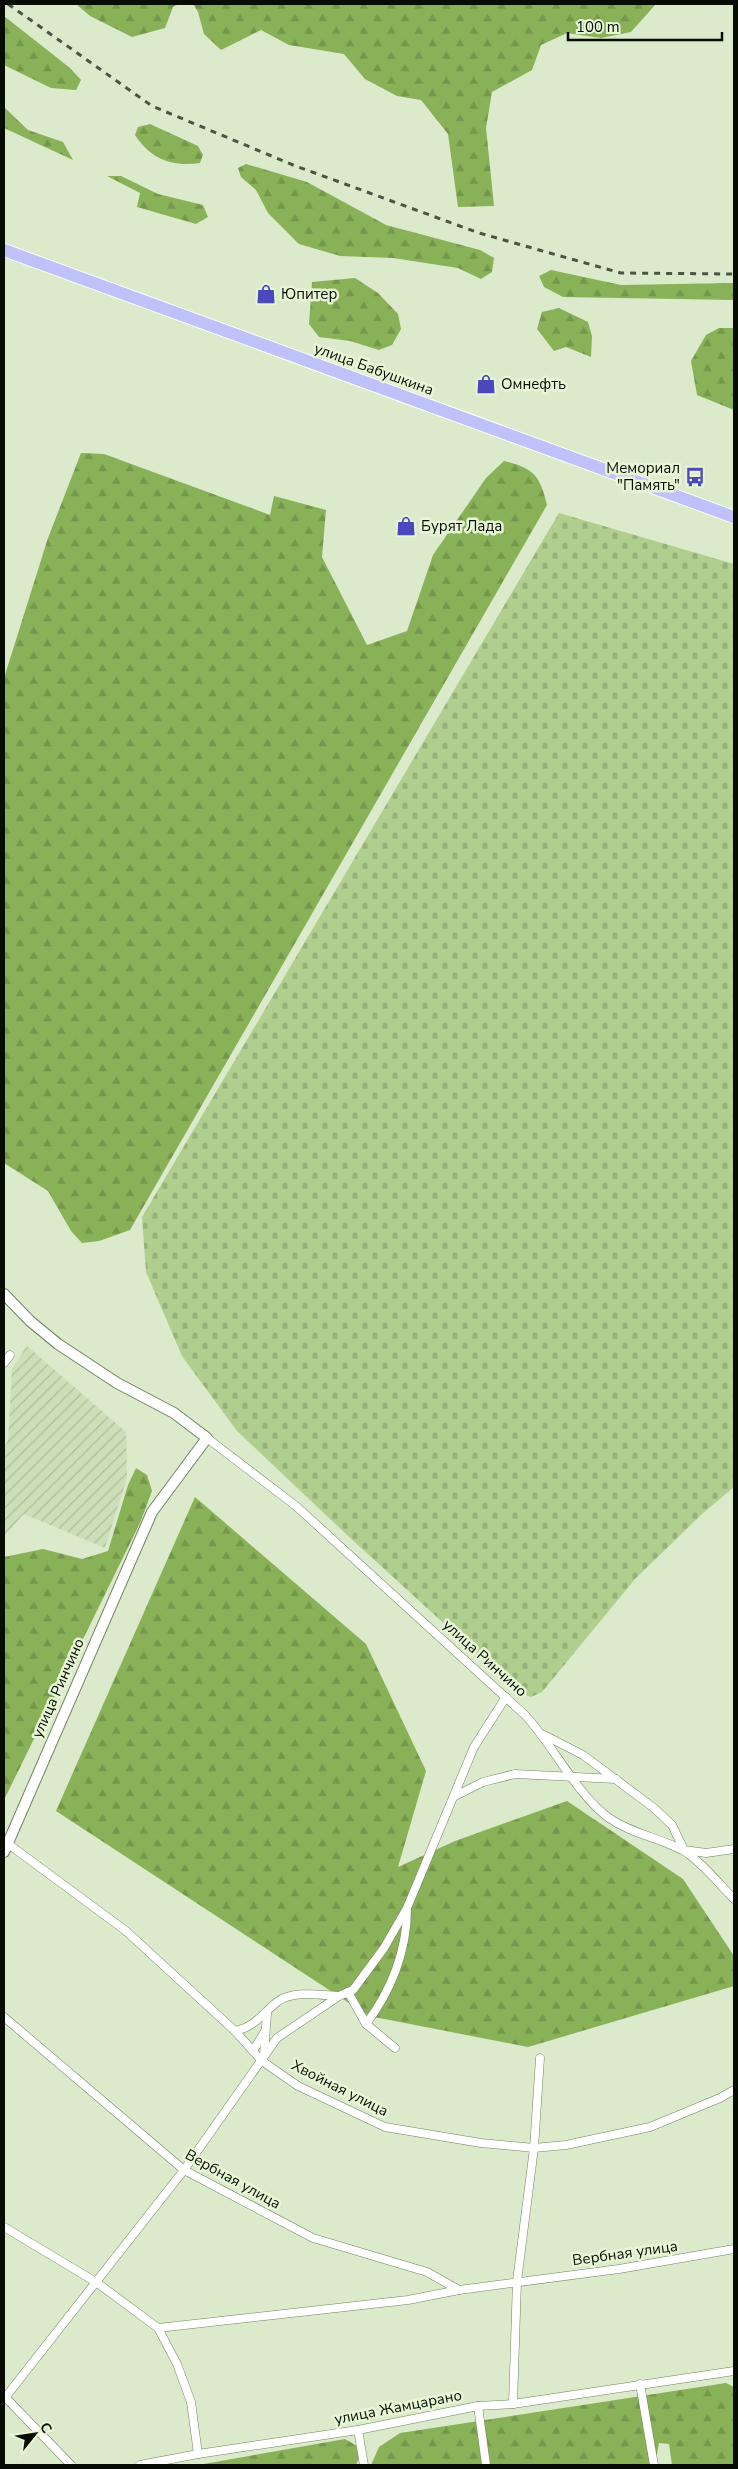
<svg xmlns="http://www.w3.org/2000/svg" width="738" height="2469" font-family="'Nunito Sans',sans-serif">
<defs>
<pattern id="industrial-furrows" width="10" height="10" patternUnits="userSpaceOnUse" patternTransform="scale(1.25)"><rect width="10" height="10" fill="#ccdfb8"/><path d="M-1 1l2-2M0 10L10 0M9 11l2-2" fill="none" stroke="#aebe9d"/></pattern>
<pattern id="forest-firs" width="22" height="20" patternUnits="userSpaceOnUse" patternTransform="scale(1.25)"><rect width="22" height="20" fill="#89b158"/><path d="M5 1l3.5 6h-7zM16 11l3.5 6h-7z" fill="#75974b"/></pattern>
<pattern id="cemetery-stones" width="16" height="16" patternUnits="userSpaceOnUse" patternTransform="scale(1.25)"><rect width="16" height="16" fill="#b0cf8e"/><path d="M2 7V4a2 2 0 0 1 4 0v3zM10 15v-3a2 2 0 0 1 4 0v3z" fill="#96b179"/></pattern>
</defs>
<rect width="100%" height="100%" fill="#daeaca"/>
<polygon fill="url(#industrial-furrows)" points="27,1346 126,1432 127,1478 105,1548 24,1514 4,1536 4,1447 8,1441 12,1369"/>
<g fill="url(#forest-firs)">
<polygon points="76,4 179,4 173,7 165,28 132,37 90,16"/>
<polygon points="193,4 656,4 631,32 601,38 567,33 541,45 532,70 492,92 486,128 494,206 458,207 448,134 421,100 397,96 365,79 344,54 289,45 261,30 221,50 204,34 198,12"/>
<polygon points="4,16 70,68 81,80 76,90 51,88 4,65"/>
<polygon points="4,107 28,130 63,142 73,160 4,128"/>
<path d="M150 124 198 146 203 155 200 163C171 167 151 159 135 135L138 127Z"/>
<polygon points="246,164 307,182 386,225 480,250 494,258 492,272 481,279 458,268 393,258 340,256 299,244 268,213 256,190 241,177 238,168"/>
<polygon points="107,176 121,176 158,194 203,205 208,217 196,224 137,207 140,193"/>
<polygon points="551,270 621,285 734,283 734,300 563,297 544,287 539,276"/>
<polygon points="355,278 378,293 398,314 401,329 392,345 379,350 350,341 319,337 309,324 312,282"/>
<polygon points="559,308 588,322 592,336 591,357 566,347 554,351 537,329 542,312"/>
<polygon points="719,328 734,328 734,410 697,395 691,361 706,335"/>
<path d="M81 453 104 454 270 515 274 496 326 510 322 557 367 645 407 631 433 555 486 478 504 461C533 468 540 475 547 505L130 1230 99 1241 82 1243 71 1231 48 1191 4 1163V678L48 538Z"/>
<polygon points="136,1468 147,1475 152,1491 140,1523 4,1800 4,1557 43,1549 82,1559 108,1551 128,1485"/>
<polygon points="195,1497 366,1644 426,1771 398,1867 455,1841 567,1801 683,1879 734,1956 734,1986 528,2047 369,2016 56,1811"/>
<polygon points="726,2383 734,2387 734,2465 672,2465 669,2444 659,2443 655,2465 371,2465 379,2447 400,2433"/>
<polygon points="345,2439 357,2446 359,2458 356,2465 198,2465"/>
</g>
<polygon fill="url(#cemetery-stones)" points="559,513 734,564 734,1487 702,1514 635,1579 542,1692 531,1697 520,1693 347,1535 237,1431 182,1356 146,1272 142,1217"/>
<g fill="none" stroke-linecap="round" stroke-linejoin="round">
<defs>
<g id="minor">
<polyline points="4,1363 10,1355"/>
<path d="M207 1438 296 1506 525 1715C553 1745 577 1795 609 1818 632 1834 658 1837 682 1850 697 1857 721 1886 734 1899"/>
<polyline points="544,1735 583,1755 654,1808 672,1825 684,1850 706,1853 734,1849"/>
<polyline points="455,1796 483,1782 515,1774 616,1779"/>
<polyline points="7,1843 126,1931 235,2031 262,2061 298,2086 385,2127 481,2143 534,2148 566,2145 650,2127 720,2098 734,2090"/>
<polyline points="348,1992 366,2024 395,2048"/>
<polyline points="4,2017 184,2170 313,2238 427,2272 459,2290 619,2269 734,2249"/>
<path d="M366 2024C391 1991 407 1951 407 1909"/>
<path d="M235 2031C255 2027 262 2014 277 2002 292 1990 321 1995 339 1996"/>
<polyline points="253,2051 265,2031"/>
<polyline points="264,2055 267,2013"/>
<polyline points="4,2227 96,2282 158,2328 408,2300 459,2290"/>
<polyline points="158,2328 177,2364 191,2402 198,2454 358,2430 478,2406 513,2404 734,2371"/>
<polyline points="640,2384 654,2465"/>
<polyline points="5,2397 71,2465"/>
<polyline points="4,2399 184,2170 277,2038 339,1996 353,1990 384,1948 407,1908 474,1747 506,1697"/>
<polyline points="513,2404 517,2281 534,2148 540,2058"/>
<polyline points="478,2406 486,2465"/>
<polyline points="358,2430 364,2465"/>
<polyline points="140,2465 198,2454"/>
</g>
<polyline id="tertiary" points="4,1294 30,1321 58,1344 117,1383 174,1413 207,1438 152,1512 4,1852"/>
<polyline id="primary" points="4,250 734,517"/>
</defs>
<use href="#minor" stroke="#738265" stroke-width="9"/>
<use href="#tertiary" stroke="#738265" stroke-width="12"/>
<use href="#primary" stroke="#fff" stroke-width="14"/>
<use href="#minor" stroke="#fff" stroke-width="8"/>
<use href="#tertiary" stroke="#fff" stroke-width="10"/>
<use href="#primary" stroke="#bfc2f8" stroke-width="12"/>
<polyline stroke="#4b5343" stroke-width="3" stroke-dasharray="6 6" stroke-linecap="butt" points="8,4 152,106 293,165 479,233 621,273 734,274"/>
</g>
<defs>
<symbol id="shop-bare" viewBox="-9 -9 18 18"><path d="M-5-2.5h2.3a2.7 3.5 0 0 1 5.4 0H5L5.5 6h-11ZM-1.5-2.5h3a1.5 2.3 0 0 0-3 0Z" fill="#4d47bd" stroke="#e7f7d6" stroke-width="2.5" paint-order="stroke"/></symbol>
<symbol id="bus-bare" viewBox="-9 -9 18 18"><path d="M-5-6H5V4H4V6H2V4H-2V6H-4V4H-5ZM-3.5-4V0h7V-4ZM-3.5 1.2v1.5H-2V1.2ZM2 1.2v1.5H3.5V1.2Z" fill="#4d47bd" stroke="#e7f7d6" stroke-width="2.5" paint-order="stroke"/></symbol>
</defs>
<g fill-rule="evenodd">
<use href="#shop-bare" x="252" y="280" width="28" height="28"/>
<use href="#shop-bare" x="472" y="370" width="28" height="28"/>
<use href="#bus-bare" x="681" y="463" width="28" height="28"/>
<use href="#shop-bare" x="392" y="512" width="28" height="28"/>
</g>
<g text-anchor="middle" stroke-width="5" stroke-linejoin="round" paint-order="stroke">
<g font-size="15" fill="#080d04" stroke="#e7f7d6" text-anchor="start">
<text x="281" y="299">Юпитер</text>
<text x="501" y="389">Омнефть</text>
<text x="680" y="473" text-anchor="end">Мемориал<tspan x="680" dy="17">"Память"</tspan></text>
<text x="421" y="531">Бурят Лада</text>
</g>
<g font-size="15" fill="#080d04" stroke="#e7f7d6">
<text transform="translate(374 369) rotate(20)" y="5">улица Бабушкина</text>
<text transform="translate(485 1658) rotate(42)" y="5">улица Ринчино</text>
<text transform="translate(58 1688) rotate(-66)" y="5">улица Ринчино</text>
<text transform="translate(340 2088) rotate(27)" y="5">Хвойная улица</text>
<text transform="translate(233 2179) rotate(29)" y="5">Вербная улица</text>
<text transform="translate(625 2253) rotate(-8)" y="5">Вербная улица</text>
<text transform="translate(398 2407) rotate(-11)" y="5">улица Жамцарано</text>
</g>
</g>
<rect width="738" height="2469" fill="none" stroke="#080d04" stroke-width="10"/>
<g transform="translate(35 2434) rotate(60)" stroke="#e7f7d6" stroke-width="4" paint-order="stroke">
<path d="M0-4L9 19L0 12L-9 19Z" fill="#080d04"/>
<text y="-8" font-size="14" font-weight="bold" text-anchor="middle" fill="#080d04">С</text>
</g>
<path d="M568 32v8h154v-8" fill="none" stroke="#080d04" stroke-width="2.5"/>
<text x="576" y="32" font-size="15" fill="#080d04" stroke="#e7f7d6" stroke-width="4" paint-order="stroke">100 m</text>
</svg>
